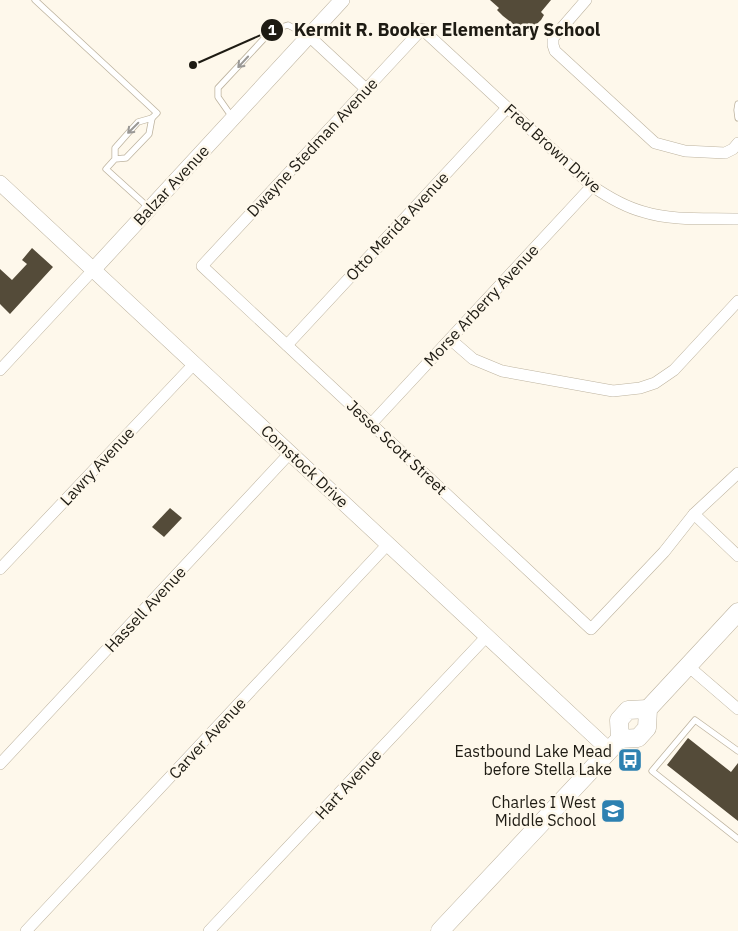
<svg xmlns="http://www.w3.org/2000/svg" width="738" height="931" font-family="'IBM Plex Sans',sans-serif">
<rect width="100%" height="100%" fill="#fef8eb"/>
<g fill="#544b39">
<polygon points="490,0 551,0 541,12 544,15 541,20 526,34 503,16 497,10 499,8"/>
<polygon points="32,248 53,267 10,314 0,304 0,269 12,280 27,264 22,260"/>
<polygon points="170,508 182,518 164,537 152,527"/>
<polygon points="688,738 731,772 738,763 738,821 667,765"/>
</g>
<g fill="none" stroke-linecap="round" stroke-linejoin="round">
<defs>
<g id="lane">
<polyline points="35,0 157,113 152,118"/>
<polyline points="738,104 737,110 738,118"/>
<polyline points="232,117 218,97 218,88 272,30 288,25 307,35"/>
<polyline points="115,159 126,158 149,134 152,118 138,122 115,148 115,159 106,169 148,207"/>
<polyline points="738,751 695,720 652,771 738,839"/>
</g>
<g id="street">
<polyline points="586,0 553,38 553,45 555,51 655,143 685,151 725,153 733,149 738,143"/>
<polyline points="309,36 366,89"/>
<path d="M738 219C708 218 673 221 644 212 625 207 608 197 592 186L422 29 202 266 591 629 664 552 694 514 738 473"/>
<polyline points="450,339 473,359 502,371 613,391 640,388 655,383 674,370 738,301"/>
<polyline points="287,345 507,108"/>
<polyline points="0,370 93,270"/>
<polyline points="371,424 592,186"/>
<polyline points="694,514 738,556"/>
<polyline points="0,569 194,364"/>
<polyline points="688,666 738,709"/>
<polyline points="0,764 290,453"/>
<polyline points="26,931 388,544"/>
<polyline points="209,931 487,636"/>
</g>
<g id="secondary">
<polyline points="0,183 609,750"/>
<polyline points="93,270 342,0"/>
</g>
<g id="primary">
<polyline points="620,739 638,738 647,728 648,709 738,612"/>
<polyline points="440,931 620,739 619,720 628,710 648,709"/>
</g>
</defs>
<use href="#lane" stroke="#bdb39f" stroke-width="7"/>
<use href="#street" stroke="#bdb39f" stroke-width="12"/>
<use href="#secondary" stroke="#bdb39f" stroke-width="16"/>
<use href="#primary" stroke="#bdb39f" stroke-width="19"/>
<use href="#lane" stroke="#fff" stroke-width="5.5"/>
<use href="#street" stroke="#fff" stroke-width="11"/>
<use href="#secondary" stroke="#fff" stroke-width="15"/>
<use href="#primary" stroke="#fff" stroke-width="18"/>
</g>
<defs><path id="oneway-shaft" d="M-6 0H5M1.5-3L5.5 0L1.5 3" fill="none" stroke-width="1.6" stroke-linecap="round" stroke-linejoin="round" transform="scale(1.25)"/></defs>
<g stroke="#9a9895">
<use href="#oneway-shaft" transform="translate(243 62) rotate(133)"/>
<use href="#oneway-shaft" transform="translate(133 128) rotate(135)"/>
</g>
<defs>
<symbol id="bus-square" viewBox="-11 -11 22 22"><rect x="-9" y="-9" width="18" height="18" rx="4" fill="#2d81b1" stroke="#fef8eb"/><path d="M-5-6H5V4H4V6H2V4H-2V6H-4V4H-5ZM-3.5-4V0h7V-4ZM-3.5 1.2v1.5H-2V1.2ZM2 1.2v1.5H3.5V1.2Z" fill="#fff"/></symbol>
<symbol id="school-square" viewBox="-11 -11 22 22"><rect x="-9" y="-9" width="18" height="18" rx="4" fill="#2d81b1" stroke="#fef8eb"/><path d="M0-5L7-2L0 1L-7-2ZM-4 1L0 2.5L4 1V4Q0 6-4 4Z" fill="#fff"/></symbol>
</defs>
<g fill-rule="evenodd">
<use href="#bus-square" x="616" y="746" width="28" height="28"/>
<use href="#school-square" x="599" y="797" width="28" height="28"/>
</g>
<g text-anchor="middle" stroke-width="5" stroke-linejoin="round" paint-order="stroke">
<g font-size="16" fill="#1e1b13" stroke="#fef8eb">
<text transform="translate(312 147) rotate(-47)" y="6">Dwayne Stedman Avenue</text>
<text transform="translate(553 148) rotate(42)" y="6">Fred Brown Drive</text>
<text transform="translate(171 185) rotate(-47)" y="6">Balzar Avenue</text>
<text transform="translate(397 226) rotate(-47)" y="6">Otto Merida Avenue</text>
<text transform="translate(481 305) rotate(-47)" y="6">Morse Arberry Avenue</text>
<text transform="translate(397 447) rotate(43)" y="6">Jesse Scott Street</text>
<text transform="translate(97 466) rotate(-47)" y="6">Lawry Avenue</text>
<text transform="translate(305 466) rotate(43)" y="6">Comstock Drive</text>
<text transform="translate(145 609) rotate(-47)" y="6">Hassell Avenue</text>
<text transform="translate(207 738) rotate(-47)" y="6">Carver Avenue</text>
<text transform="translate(348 784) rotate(-47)" y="6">Hart Avenue</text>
</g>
<g font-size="16" fill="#1e1b13" stroke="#fef8eb" text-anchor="end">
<text x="612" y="757">Eastbound Lake Mead<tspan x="612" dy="18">before Stella Lake</tspan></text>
<text x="596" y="808">Charles I West<tspan x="596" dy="18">Middle School</tspan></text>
</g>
</g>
<path fill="none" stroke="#1e1b13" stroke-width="2" d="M193 65L272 30"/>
<g fill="#1e1b13" stroke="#fef8eb" stroke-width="2">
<circle cx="193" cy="65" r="5"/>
<circle cx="272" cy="30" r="12"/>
</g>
<g font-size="15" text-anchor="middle" font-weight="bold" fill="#fff">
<text x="272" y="35">1</text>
</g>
<g font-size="18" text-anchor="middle" font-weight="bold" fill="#1e1b13" stroke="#fef8eb" stroke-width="5" stroke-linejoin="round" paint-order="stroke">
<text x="447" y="36">Kermit R. Booker Elementary School</text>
</g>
</svg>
